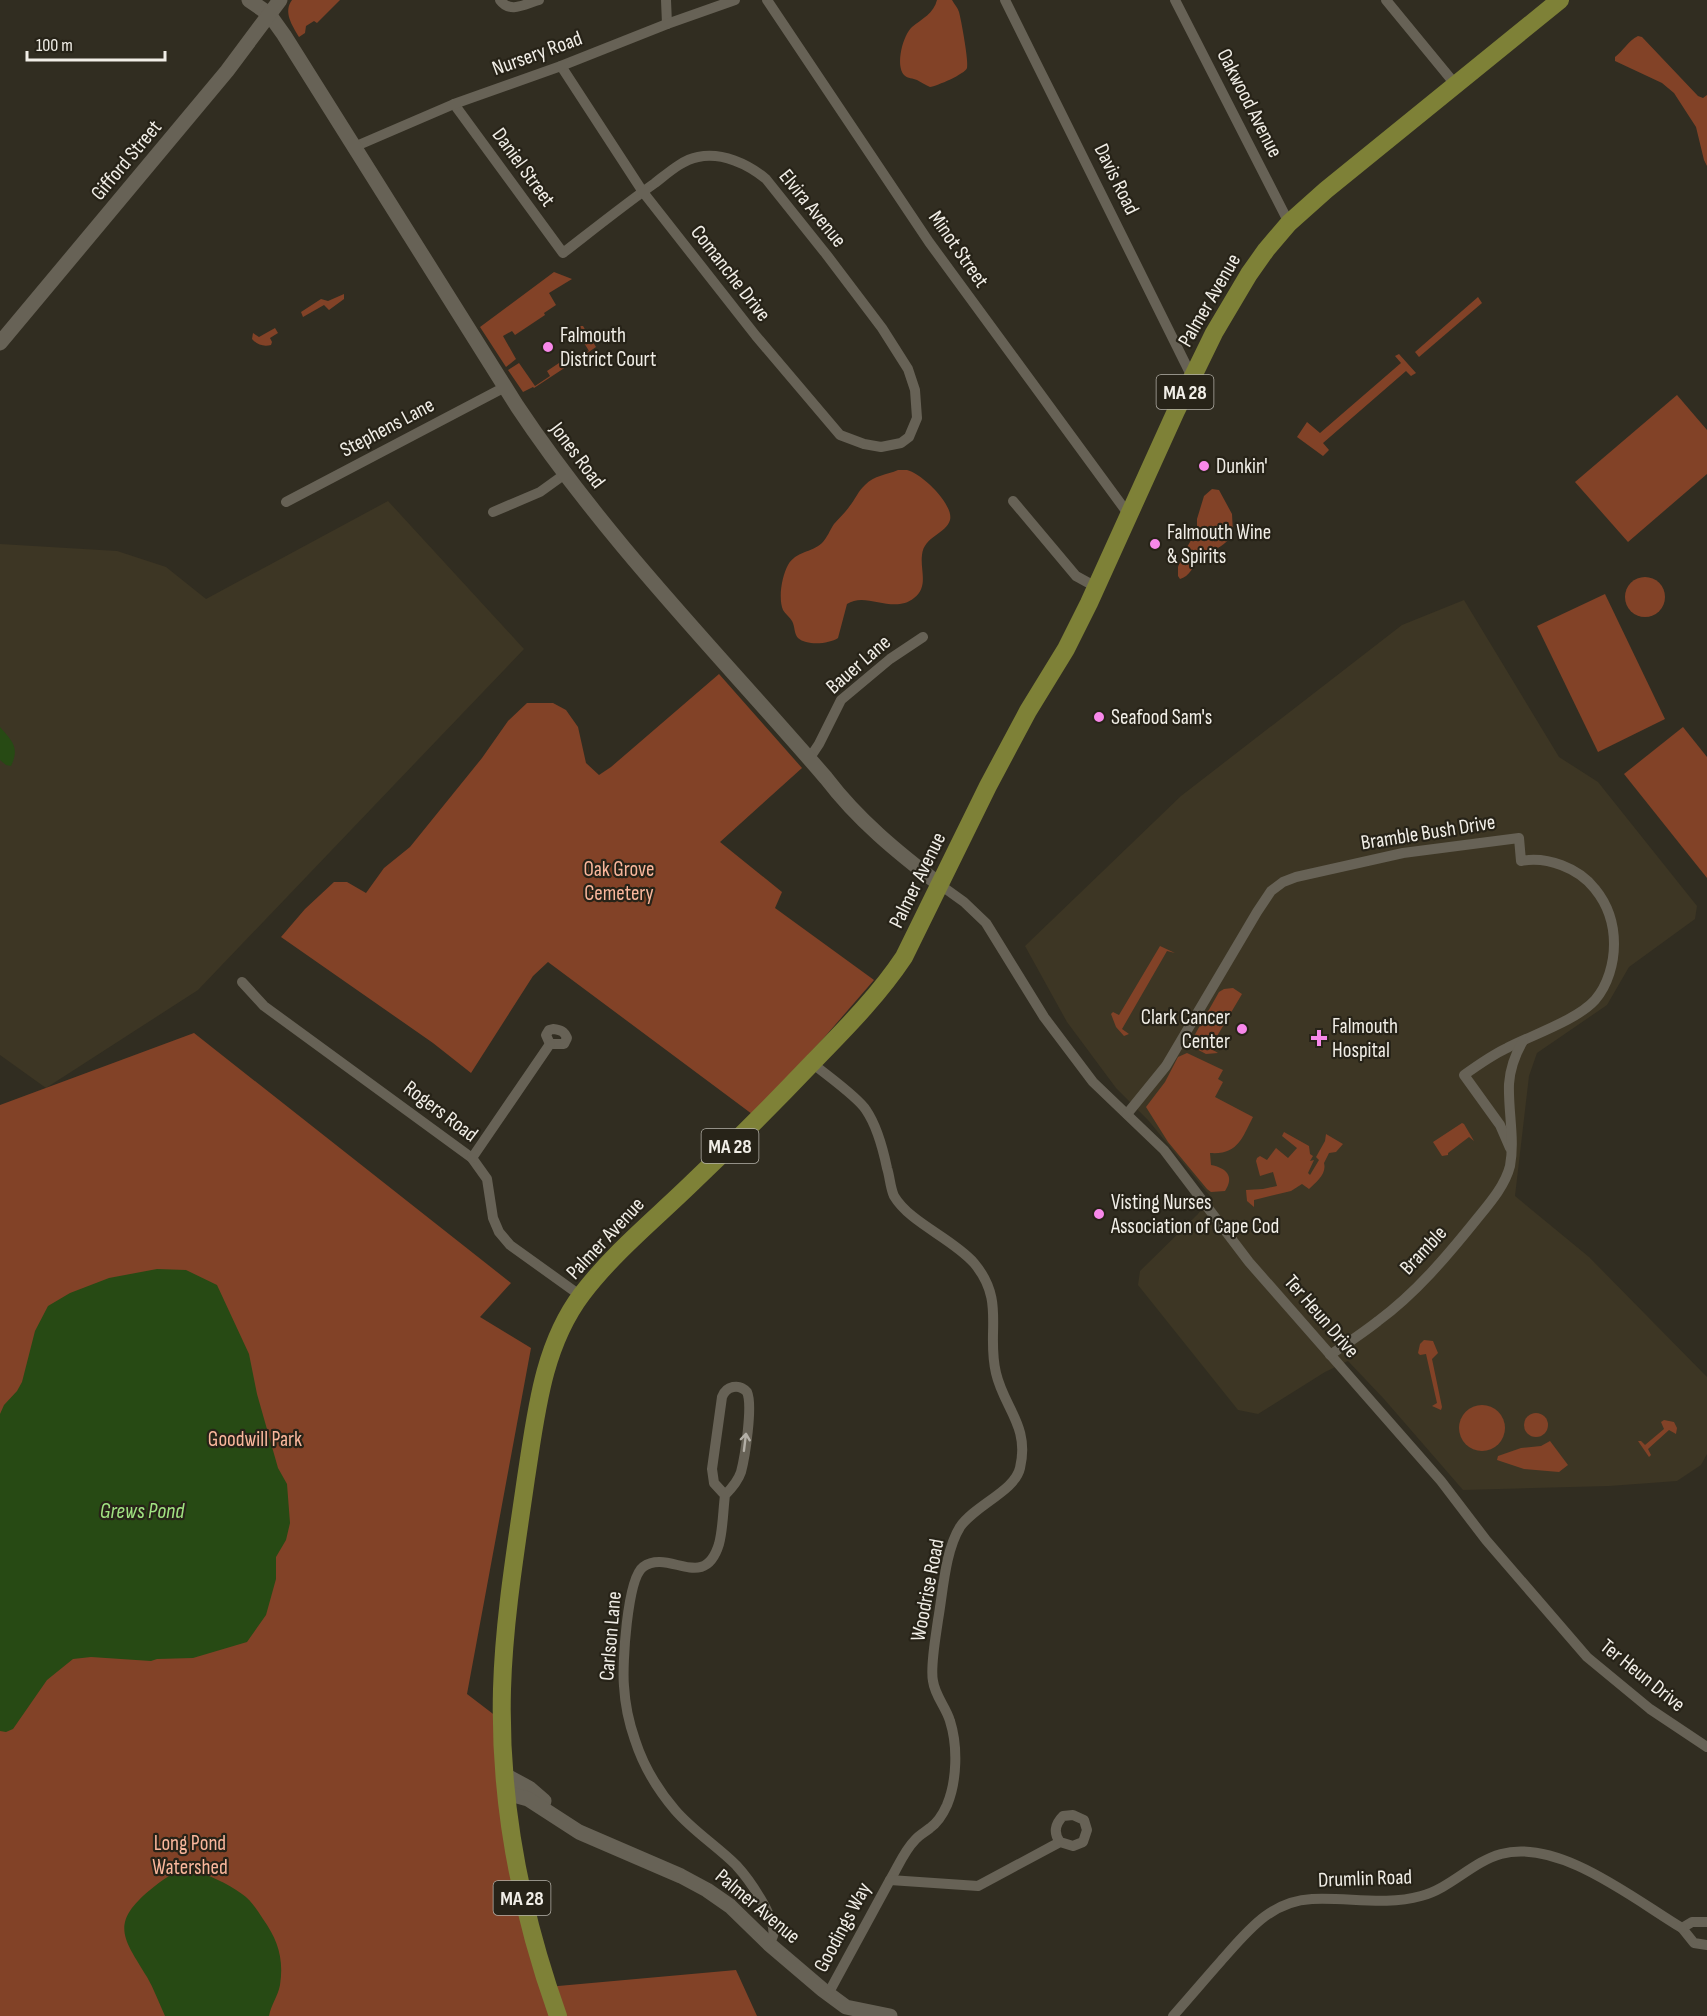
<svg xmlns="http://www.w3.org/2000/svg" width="1707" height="2016" font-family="'Sofia Sans Condensed',sans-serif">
<rect width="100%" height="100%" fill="#312d21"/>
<g fill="#3d3624">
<polygon points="388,501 524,649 198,990 46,1088 0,1055 0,544 117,551 166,567 206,599"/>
<polygon points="1464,600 1559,757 1598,782 1697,906 1695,919 1629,967 1607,1005 1537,1053 1529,1076 1515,1196 1589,1257 1707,1377 1707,1454 1701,1465 1677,1481 1609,1486 1463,1490 1384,1399 1348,1361 1325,1372 1258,1414 1238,1410 1138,1285 1140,1271 1198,1214 1210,1196 1148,1120 1116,1088 1067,1022 1025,946 1181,796 1402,625"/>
</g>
<g fill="#824227">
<path d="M292 0H340L317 23 314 21 306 26 305 33 299 37C292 25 283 12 292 0Z"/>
<path d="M937 0H952C954 4 958 8 959 12 961 19 969 62 967 68 965 74 937 86 930 87 925 85 921 82 917 80 913 78 908 79 904 75 895 65 903 35 912 27 922 19 934 13 937 0Z"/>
<path d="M1638 36 1642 37 1698 96 1703 98 1707 95V166L1704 160 1696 127 1674 93 1662 83 1615 61V57C1623 51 1628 41 1638 36Z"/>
<polygon points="554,272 572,279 549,293 556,305 544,313 545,315 515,335 512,331 503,336 516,359 506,367 480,327"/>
<polygon points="344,294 344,299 329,310 324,305 303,317 301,312 321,299 328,301"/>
<polygon points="1478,297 1482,303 1419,357 1415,352"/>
<polygon points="580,326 583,326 596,347 571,364 567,358 571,355 574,360 589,351 581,338 583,337 577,328"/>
<path d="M275 328 278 333 270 338 272 342 271 345C264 347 257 345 252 339L253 333 259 337Z"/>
<polygon points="1399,354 1416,373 1411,376 1406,371 1323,443 1329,450 1323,456 1297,437 1307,422 1320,433 1401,363 1395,356"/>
<polygon points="565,359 569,365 534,388 533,387 523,392 508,370 519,363 535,386 550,376 547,371"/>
<polygon points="1677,395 1707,430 1707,474 1628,542 1575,482"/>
<path d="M898 470C901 470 904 470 907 470 921 473 954 504 950 520 946 534 924 536 922 555 920 570 929 587 914 598 893 615 866 591 847 604L838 638C829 644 807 646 798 638 794 634 795 626 792 621 790 617 785 614 783 610 778 598 782 576 788 565 796 551 811 553 822 543 827 538 830 530 834 524 839 518 845 513 849 507 855 500 858 491 865 485 874 475 887 475 898 470Z"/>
<path d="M1212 489 1219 490 1232 514 1233 533C1223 551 1210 548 1200 559 1194 565 1189 577 1180 579L1178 576V567L1183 554 1197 530V519L1204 496Z"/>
<circle cx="1645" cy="597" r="20"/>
<polygon points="1605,594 1665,719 1598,752 1537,626"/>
<polygon points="719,674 802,768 720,842 782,892 775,908 874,980 822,1040 752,1114 548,962 533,976 471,1073 433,1043 281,937 305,909 334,882 347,882 366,893 384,868 410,847 482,758 508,721 527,703 553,703 566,710 578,727 586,763 599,775 611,767"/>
<polygon points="1683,727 1707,757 1707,878 1624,774"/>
<polygon points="1160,946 1175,953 1167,951 1122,1029 1129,1034 1124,1036 1116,1027 1111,1014 1113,1012 1119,1015"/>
<polygon points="1233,988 1242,994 1210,1048 1218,1053 1206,1054 1189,1045 1219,992 1224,989"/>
<polygon points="194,1033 511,1283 480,1317 531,1348 467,1694 501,1720 509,1799 547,1987 736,1970 757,2016 0,2016 0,1105"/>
<path d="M1187 1053 1223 1070 1218 1079 1223 1082 1215 1097 1253 1117C1242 1138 1238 1155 1210 1153L1211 1165C1226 1168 1235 1176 1225 1191L1211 1192 1207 1189 1168 1142 1146 1107 1165 1082 1178 1057Z"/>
<polygon points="1462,1123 1464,1124 1474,1141 1469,1137 1448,1153 1448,1155 1442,1156 1433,1142"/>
<path d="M1284 1132 1309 1146 1310 1154 1313 1156 1310 1161 1314 1160 1308 1173 1310 1175 1319 1160 1316 1157 1325 1141 1326 1134 1343 1144 1336 1152 1329 1153 1324 1163C1327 1174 1316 1182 1309 1189L1302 1184 1291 1191 1254 1200V1207L1247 1201 1246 1190 1263 1189 1277 1186 1273 1172 1260 1176 1256 1161 1257 1158 1260 1156 1267 1160 1276 1148 1288 1158 1297 1148 1282 1136Z"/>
<polygon points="1424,1340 1433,1341 1438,1353 1432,1359 1442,1407 1441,1410 1432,1406 1437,1403 1426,1354 1420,1355 1418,1353 1420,1344"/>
<circle cx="1482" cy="1428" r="23"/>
<circle cx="1536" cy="1425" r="12"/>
<polygon points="1664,1420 1674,1422 1677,1428 1676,1434 1669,1430 1648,1449 1651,1455 1649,1457 1638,1441 1641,1441 1645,1445 1664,1429 1661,1422"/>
<polygon points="1550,1441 1568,1465 1559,1472 1524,1469 1497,1460 1498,1456 1521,1448 1541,1446"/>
</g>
<g fill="#274a14">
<path d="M0 727C12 741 20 747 11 766L6 765 0 760Z"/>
<polygon points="157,1269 186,1270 217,1285 249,1354 257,1394 278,1468 287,1484 290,1523 286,1540 276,1557 276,1579 266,1615 247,1642 193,1658 157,1659 151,1661 91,1657 73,1659 47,1680 13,1729 6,1732 0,1731 0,1414 4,1405 17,1391 22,1382 35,1331 48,1306 70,1293 109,1278"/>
<path d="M192 1869C208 1875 227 1883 242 1894 251 1900 257 1910 263 1919 278 1940 284 1959 280 1985 278 1996 271 2005 269 2016H165C159 2003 154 1989 147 1977 124 1939 109 1924 150 1890 162 1880 176 1869 192 1869Z"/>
</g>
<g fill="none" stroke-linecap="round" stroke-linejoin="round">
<g stroke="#676256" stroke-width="10">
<path d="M500 0C510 14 525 4 539 0"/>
<polyline points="666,0 667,24"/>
<polyline points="767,0 929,242 1129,515"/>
<polyline points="1005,0 1192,377"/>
<polyline points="1175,0 1289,223"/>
<polyline points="1386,0 1455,84"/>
<path d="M454 104 563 253C594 229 624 205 655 183 668 173 682 160 698 157 722 152 748 164 766 179L826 254 882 328 908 369 915 390 917 418 909 437 901 443 881 447 864 444 840 435 756 336 643 192 561 66"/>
<polyline points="354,147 454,104 561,66 667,24 735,0"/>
<polyline points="1013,501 1076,576 1096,587"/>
<polyline points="286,502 505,387"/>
<polyline points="493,512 540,492 565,474"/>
<polyline points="809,759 819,744 841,700 890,659 923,637"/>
<polyline points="939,884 964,902 986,923 1044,1017 1093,1082 1164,1150 1249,1262 1441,1481 1486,1540 1587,1657 1650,1709 1707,1747"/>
<polyline points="242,982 264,1006 472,1158 487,1179 493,1218 499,1232 510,1245 581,1296"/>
<path d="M553 1029C561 1030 564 1031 567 1038L564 1044H550L546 1035 549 1030Z"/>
<path d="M812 1063C825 1074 858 1097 866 1110 877 1126 883 1149 887 1168 890 1177 890 1187 894 1196 910 1223 952 1238 974 1263 1006 1301 986 1332 996 1373 1004 1408 1030 1426 1020 1468 1015 1491 975 1505 960 1527 945 1551 943 1592 938 1620 936 1635 930 1667 933 1681 935 1696 946 1707 950 1721 958 1746 957 1781 947 1805 943 1814 937 1823 930 1828 925 1832 919 1835 915 1840 904 1851 898 1867 890 1880"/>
<path d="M1127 1114 1166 1066 1257 912 1271 891 1283 882 1296 877 1403 853 1519 838 1521 861C1547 856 1579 868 1595 889 1608 905 1614 924 1614 944 1614 963 1608 985 1595 1000 1577 1020 1532 1035 1507 1048 1492 1055 1478 1065 1464 1075L1500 1125 1510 1148"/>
<polyline points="472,1158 550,1044"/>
<path d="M1330 1355C1346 1344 1363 1333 1378 1321 1416 1293 1447 1256 1476 1220 1489 1204 1505 1186 1510 1166 1515 1139 1508 1111 1509 1084 1510 1069 1516 1053 1523 1041"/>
<path d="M725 1495 714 1483 712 1469 722 1397C726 1386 739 1383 747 1392 753 1405 745 1457 741 1472 738 1481 732 1488 725 1495 723 1511 723 1529 719 1544 704 1593 669 1548 643 1567 627 1579 622 1666 624 1686 625 1704 629 1723 635 1740 643 1765 658 1790 675 1810 693 1831 717 1846 736 1865 748 1878 777 1918 773 1936 772 1939 770 1941 769 1944"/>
<polyline points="1707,1922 1692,1922 1682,1928 1694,1943 1707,1945"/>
<path d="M828 1994 890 1880 978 1886 1060 1842C1053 1833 1055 1824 1063 1816L1073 1815 1084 1820 1087 1830 1083 1842 1073 1846 1060 1842"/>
<path d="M1173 2016C1189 1998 1205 1979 1221 1961 1247 1932 1270 1901 1312 1899 1348 1897 1385 1906 1421 1896 1451 1888 1472 1862 1501 1854 1559 1838 1635 1900 1682 1928"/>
</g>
<g stroke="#676256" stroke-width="15">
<path d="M249 0 269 14 284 35 517 406C606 540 721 656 826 778 858 820 897 852 939 884"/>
<polyline points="0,343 227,71 280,0"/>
<polyline points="505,1775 529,1788 544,1801"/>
<polyline points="506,1793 528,1799 579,1832 681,1876 707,1890 730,1906 769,1944 823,1990 846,2007 890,2016"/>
</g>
<path stroke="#7e8137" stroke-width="18" d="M558 2016C520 1910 499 1801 502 1689 504 1619 516 1548 526 1478 536 1415 542 1347 582 1294 614 1252 655 1219 693 1182 734 1143 774 1103 813 1062 846 1028 878 996 904 957L988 786 1028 711 1066 649 1089 603 1176 411 1214 333 1249 274 1266 250 1289 223 1326 190 1560 0"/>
</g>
<defs><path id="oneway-shaft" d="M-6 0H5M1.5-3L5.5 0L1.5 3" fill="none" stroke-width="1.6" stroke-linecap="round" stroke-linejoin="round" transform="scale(1.5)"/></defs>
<use stroke="#b3afa6" href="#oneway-shaft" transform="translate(745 1442) rotate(-83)"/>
<g fill="#f888ea" stroke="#272318" stroke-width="2">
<circle cx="548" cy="347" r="6"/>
<circle cx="1204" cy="466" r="6"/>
<circle cx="1155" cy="544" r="6"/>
<circle cx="1099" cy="717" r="6"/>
<circle cx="1242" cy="1029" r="6"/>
<path d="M1316 1029h6v6h6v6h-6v6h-6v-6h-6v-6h6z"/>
<circle cx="1099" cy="1214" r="6"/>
</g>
<g text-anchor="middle" stroke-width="4.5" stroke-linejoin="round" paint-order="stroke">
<g fill="#272318" stroke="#b4b1a9" stroke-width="1.5">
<rect x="1156.5" y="375" width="57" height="34" rx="4.5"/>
<rect x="701.5" y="1129" width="57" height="34" rx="4.5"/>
<rect x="493.5" y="1881" width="57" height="34" rx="4.5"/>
</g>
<g font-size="20" font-weight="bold" fill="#f1eee7">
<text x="1185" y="399">MA 28</text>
<text x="730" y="1153">MA 28</text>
<text x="522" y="1905">MA 28</text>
</g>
<g font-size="21" fill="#f1eee7" stroke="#272318">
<text transform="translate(537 53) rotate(-20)" y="7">Nursery Road</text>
<text transform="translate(1250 103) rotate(63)" y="7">Oakwood Avenue</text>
<text transform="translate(126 160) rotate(-50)" y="7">Gifford Street</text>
<text transform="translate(524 167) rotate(54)" y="7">Daniel Street</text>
<text transform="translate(1117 179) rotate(64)" y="7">Davis Road</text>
<text transform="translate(813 208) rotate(51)" y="7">Elvira Avenue</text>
<text transform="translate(959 249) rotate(55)" y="7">Minot Street</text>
<text transform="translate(731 273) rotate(52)" y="7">Comanche Drive</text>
<text transform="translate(1209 300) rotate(-60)" y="7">Palmer Avenue</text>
<text transform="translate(387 427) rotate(-28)" y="7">Stephens Lane</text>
<text transform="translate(578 455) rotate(53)" y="7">Jones Road</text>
<text transform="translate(858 664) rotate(-41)" y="7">Bauer Lane</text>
<text transform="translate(1428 832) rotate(-9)" y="7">Bramble Bush Drive</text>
<text transform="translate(917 880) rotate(-64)" y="7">Palmer Avenue</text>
<text transform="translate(441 1111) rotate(37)" y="7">Rogers Road</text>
<text transform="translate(605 1238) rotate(-47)" y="7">Palmer Avenue</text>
<text transform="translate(1423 1250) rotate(-47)" y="7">Bramble</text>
<text transform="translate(1322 1316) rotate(49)" y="7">Ter Heun Drive</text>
<text transform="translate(927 1590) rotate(-79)" y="7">Woodrise Road</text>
<text transform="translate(610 1636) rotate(-85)" y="7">Carlson Lane</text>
<text transform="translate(1643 1675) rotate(39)" y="7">Ter Heun Drive</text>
<text transform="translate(1365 1878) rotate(-2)" y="7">Drumlin Road</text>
<text transform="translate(758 1906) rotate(40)" y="7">Palmer Avenue</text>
<text transform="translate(842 1927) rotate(-62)" y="7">Goodings Way</text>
</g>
<g font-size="21" fill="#f1eee7" stroke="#272318" text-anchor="start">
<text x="560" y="342">Falmouth<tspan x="560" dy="24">District Court</tspan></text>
<text x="1216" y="473">Dunkin'</text>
<text x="1167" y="539">Falmouth Wine<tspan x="1167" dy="24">&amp; Spirits</tspan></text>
<text x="1111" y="724">Seafood Sam's</text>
<text x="1230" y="1024" text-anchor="end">Clark Cancer<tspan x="1230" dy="24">Center</tspan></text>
<text x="1332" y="1033">Falmouth<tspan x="1332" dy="24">Hospital</tspan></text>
<text x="1111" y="1209">Visting Nurses<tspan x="1111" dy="24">Association of Cape Cod</tspan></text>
</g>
<g font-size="21" fill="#fab79c" stroke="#272318">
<text x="619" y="876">Oak Grove<tspan x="619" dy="24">Cemetery</tspan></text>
<text x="255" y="1446">Goodwill Park</text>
<text x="190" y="1850">Long Pond<tspan x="190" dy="24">Watershed</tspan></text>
</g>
<g font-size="22" font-style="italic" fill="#a1e382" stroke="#272318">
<text x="142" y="1518">Grews Pond</text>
</g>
</g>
<path d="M27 51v9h138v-9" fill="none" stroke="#f1eee7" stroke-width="3"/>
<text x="36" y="51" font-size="18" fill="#f1eee7" stroke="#272318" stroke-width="4.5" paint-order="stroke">100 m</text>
</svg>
